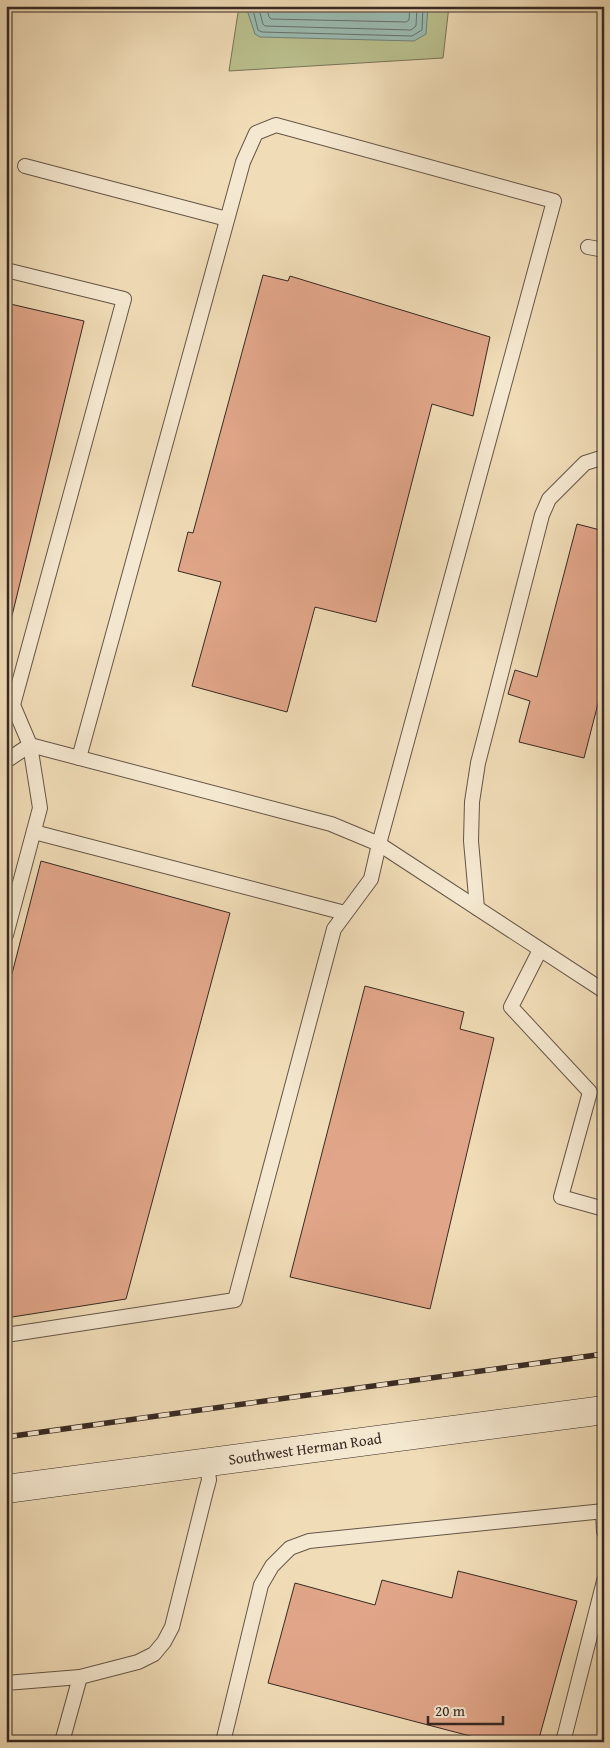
<svg xmlns="http://www.w3.org/2000/svg" width="610" height="1748" font-family="'Gentium Book Plus',serif">
<rect width="100%" height="100%" fill="#f0dcb7"/>
<filter id="stains"><feTurbulence type="fractalNoise" baseFrequency=".004" numOctaves="4"/><feColorMatrix values="0 0 0 0 .2 0 0 0 0 .09 0 0 0 0 .02 0 0 0 .5 -.17"/></filter>
<radialGradient id="worn" r=".72"><stop offset=".6" stop-color="#630" stop-opacity="0"/><stop offset="1" stop-color="#630" stop-opacity=".3"/></radialGradient>
<polygon fill="#bac08e" stroke="#787458" points="239,6 449,6 443,58 229,71"/>
<polygon fill="#9abbb2" stroke="#728179" points="247,6 428,6 426,34 414,41 260,37 255,34 247,10"/>
<g fill="none" stroke-linecap="round" stroke-linejoin="round">
<g stroke="#68726a" stroke-width="1">
<polyline points="252,6 258,30 262,32 412,36 422,30 423,6"/>
<polyline points="258,6 263,24 265,26 411,30 416,26 417,6"/>
<polyline points="266,6 269,17 271,19 406,22 409,20 410,6"/>
</g>
</g>
<g fill="#e1a689" stroke="#372923">
<polygon points="263,275 288,281 290,276 490,337 473,416 432,404 376,622 315,607 287,712 192,686 221,582 178,571 188,532 193,533"/>
<polygon points="6,303 84,321 9,628 6,629"/>
<polygon points="577,524 604,531 604,693 601,692 584,758 519,742 530,701 508,694 515,670 537,677"/>
<polygon points="41,861 230,913 126,1299 6,1318 6,997"/>
<polygon points="365,986 464,1012 460,1029 494,1038 430,1309 290,1277"/>
<polygon points="458,1571 577,1601 538,1742 493,1742 268,1683 295,1583 375,1605 382,1580 452,1598"/>
</g>
<g fill="none" stroke-linecap="round" stroke-linejoin="round">
<defs>
<g id="lane">
<polyline points="25,166 227,219"/>
<polyline points="588,247 604,250"/>
<polyline points="6,270 124,299 13,705 30,745 40,808 6,935"/>
<polyline points="6,761 30,745 331,824 379,844 604,991"/>
<polyline points="34,832 345,913"/>
<polyline points="477,908 471,841 472,802 478,763 542,515 549,499 585,463 604,457"/>
<polyline points="540,950 511,1007 590,1092 561,1197 604,1209"/>
<polyline points="6,1335 235,1300 334,929 371,879 379,844 554,201 276,125 256,133 243,162 79,758"/>
<polyline points="603,1512 604,1531"/>
<polyline points="6,1683 80,1677 138,1662 154,1654 164,1642 172,1627 206,1491 209,1480 207,1462"/>
<polyline points="62,1742 80,1677"/>
<polyline points="223,1742 261,1585 272,1566 290,1548 309,1541 604,1511"/>
<polyline points="563,1742 604,1581"/>
</g>
<polyline id="secondary" points="6,1489 604,1410"/>
</defs>
<use href="#lane" stroke="#655648" stroke-width="16"/>
<use href="#secondary" stroke="#372923" stroke-width="29"/>
<use href="#lane" stroke="#f5e8d0" stroke-width="14"/>
<use href="#secondary" stroke="#f5e8d0" stroke-width="28"/>
<defs>
<polyline id="rail" points="6,1437 604,1354"/>
</defs>
<use href="#rail" stroke="#372923" stroke-width="5.5"/>
<use href="#rail" stroke="#f5e8d0" stroke-width="4" stroke-dasharray="11" stroke-linecap="butt"/>
</g>
<g text-anchor="middle" stroke-width="4.5" stroke-linejoin="round" paint-order="stroke">
<g font-size="15" fill="#372923" stroke="#f5e8d0">
<text transform="translate(305 1449) rotate(-8)" y="5">Southwest Herman Road</text>
</g>
</g>
<rect width="610" height="1748" fill="none" stroke="#f0dcb7" stroke-width="25"/>
<rect x="8" y="8" width="595" height="1733" fill="none" stroke="#372923" stroke-width="2.5"/>
<rect x="12" y="12" width="585" height="1723" fill="none" stroke="#372923"/>
<path d="M428 1716v8h75v-8" fill="none" stroke="#372923" stroke-width="2.5"/>
<text x="435" y="1716" font-size="15" fill="#372923" stroke="#f5e8d0" stroke-width="4" paint-order="stroke">20 m</text>
<rect width="100%" height="100%" filter="url(#stains)"/>
<rect width="100%" height="100%" fill="url(#worn)"/>
</svg>
